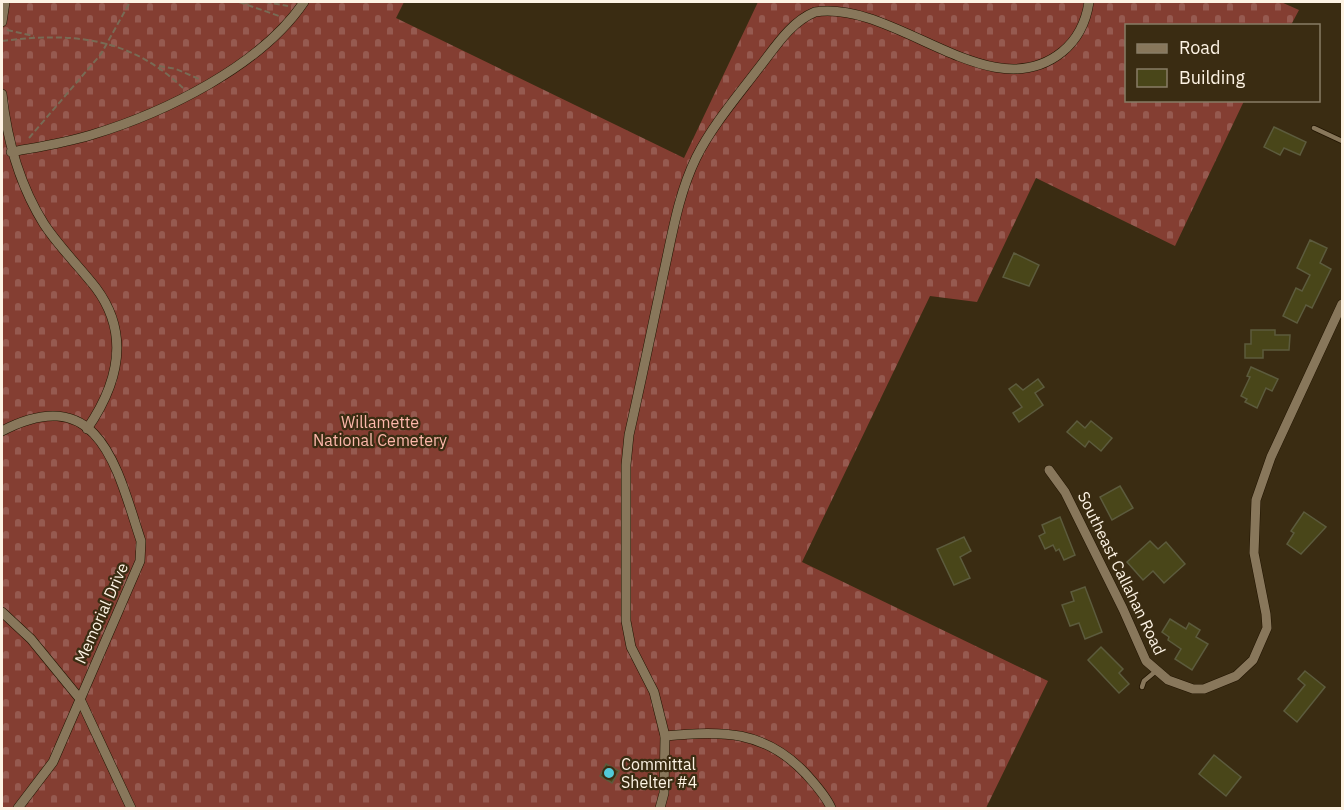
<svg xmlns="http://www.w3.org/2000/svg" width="1344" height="810" font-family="'IBM Plex Sans',sans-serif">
<defs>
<pattern id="cemetery-stones" width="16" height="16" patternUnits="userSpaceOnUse" patternTransform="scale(1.5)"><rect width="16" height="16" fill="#843e32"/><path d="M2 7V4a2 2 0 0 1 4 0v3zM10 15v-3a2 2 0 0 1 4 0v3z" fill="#965a50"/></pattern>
</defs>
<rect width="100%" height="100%" fill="#3a2c12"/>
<polygon fill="url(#cemetery-stones)" points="2,2 404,2 396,18 684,158 758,2 1281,2 1299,10 1291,25 1126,26 1126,100 1244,101 1175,246 1036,178 977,302 930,296 802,562 1048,681 986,808 2,808"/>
<g fill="#494619" stroke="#5c5b3d" stroke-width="1.5">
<polygon points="1274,127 1306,142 1300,155 1284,148 1280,155 1264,147"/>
<polygon points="1310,240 1327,248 1320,263 1331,269 1312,308 1306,305 1297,323 1283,316 1296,288 1302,291 1310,275 1297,268"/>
<polygon points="1014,253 1039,265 1029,286 1003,277"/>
<polygon points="1251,330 1275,330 1275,335 1290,335 1289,350 1263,350 1263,358 1245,358 1245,344 1251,344"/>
<polygon points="1251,367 1278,379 1272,391 1266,388 1257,408 1245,402 1247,399 1241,396 1250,377 1247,376"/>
<polygon points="1038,379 1044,387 1035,393 1043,405 1019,422 1013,413 1022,407 1009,389 1016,384 1023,390"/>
<polygon points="1077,421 1085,428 1091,421 1112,438 1101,451 1089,441 1085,447 1067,432"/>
<polygon points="1120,486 1133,508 1112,520 1100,497"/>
<polygon points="1304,512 1326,527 1301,554 1287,544 1294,533 1291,531"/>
<polygon points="1060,517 1075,555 1064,560 1059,549 1056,551 1053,545 1045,549 1039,536 1045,533 1042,525"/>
<polygon points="964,537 971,551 960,557 970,578 954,585 937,549"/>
<polygon points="1150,541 1158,549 1166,542 1185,564 1164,583 1153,571 1143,580 1127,562"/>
<polygon points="1085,587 1102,632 1085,639 1079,623 1070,626 1062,605 1074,601 1071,592"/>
<polygon points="1170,619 1186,629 1189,623 1200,630 1196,637 1208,644 1192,670 1175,659 1181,649 1168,640 1169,637 1162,632"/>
<polygon points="1101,647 1123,669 1119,673 1129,684 1119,693 1088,660"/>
<polygon points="1305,671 1325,687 1297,722 1284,711 1305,685 1298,679"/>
<polygon points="1214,755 1241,777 1226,796 1199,774"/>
<polygon points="606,764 619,771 612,783 600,776"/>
</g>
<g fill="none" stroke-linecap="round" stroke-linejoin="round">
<defs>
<g id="service">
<polyline points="1314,128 1342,141"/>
<polyline points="1142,687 1144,681 1156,671"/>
</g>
<g id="minor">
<polyline points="2,22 5,2"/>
<path d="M2 94C7 140 19 184 44 224 59 247 79 266 96 288 131 335 118 384 87 429"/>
<path d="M11 152C38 147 65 143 91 135 164 113 261 66 304 2"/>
<path d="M2 431C100 380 117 469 141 541L140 561 53 762 18 808"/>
<polyline points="1049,470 1065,492 1123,609 1146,661 1168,680 1193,689 1204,689 1236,676 1253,660 1267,628 1266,614 1254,553 1256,500 1271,457 1342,304"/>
<polyline points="2,612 31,639 80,699 131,808"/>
<path d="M665 736C721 730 765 730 806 774 815 784 826 796 831 808"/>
<path d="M660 808 664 793 665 736 654 692 631 647 626 621V465L629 435C641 382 652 329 663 276 672 236 678 195 696 158 712 126 736 98 758 69 774 49 790 22 815 12 896 0 990 110 1062 52 1078 39 1086 22 1089 2"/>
</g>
</defs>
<use href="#service" stroke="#211400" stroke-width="6"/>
<use href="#minor" stroke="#211400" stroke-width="10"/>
<g stroke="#786b55" stroke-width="2" stroke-dasharray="6 3" stroke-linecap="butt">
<polyline points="239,2 279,16"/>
<polyline points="265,2 288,6"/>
<polyline points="245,3 254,2"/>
<polyline points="7,30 34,36"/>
<path d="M2 41C71 32 130 37 183 88"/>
<polyline points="159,66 176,69 199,79"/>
<polyline points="29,138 101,54 130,2"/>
</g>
<use href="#service" stroke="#88775b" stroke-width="4.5"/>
<use href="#minor" stroke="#88775b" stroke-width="9"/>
</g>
<circle fill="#52cbd8" stroke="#3a2c12" stroke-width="2" cx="609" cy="773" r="6"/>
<g text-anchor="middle" stroke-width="4.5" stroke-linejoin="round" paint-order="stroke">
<g font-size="16" fill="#fdb8ab" stroke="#3a2c12">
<text x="380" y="428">Willamette<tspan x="380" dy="18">National Cemetery</tspan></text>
</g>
<g font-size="16" fill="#fdf3e4" stroke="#3a2c12">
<text transform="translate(1122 573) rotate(64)" y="6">Southeast Callahan Road</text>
<text transform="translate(101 613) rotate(-66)" y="6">Memorial Drive</text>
</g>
<g font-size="16" fill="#fdf3e4" stroke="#3a2c12" text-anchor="start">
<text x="621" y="770">Committal<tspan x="621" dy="18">Shelter #4</tspan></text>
</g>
</g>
<rect width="1344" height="810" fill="none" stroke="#fdf3e4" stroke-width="6"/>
<rect x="1125" y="24" width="195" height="78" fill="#3a2c12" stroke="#887c66" stroke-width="1.5"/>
<rect x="1137" y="44" width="30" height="9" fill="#88775b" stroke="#887c66" stroke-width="1.5"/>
<text x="1179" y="54" font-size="18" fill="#fdf3e4">Road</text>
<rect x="1137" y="69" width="30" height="18" fill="#494619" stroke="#887c66" stroke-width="1.5"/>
<text x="1179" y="84" font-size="18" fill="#fdf3e4">Building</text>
</svg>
